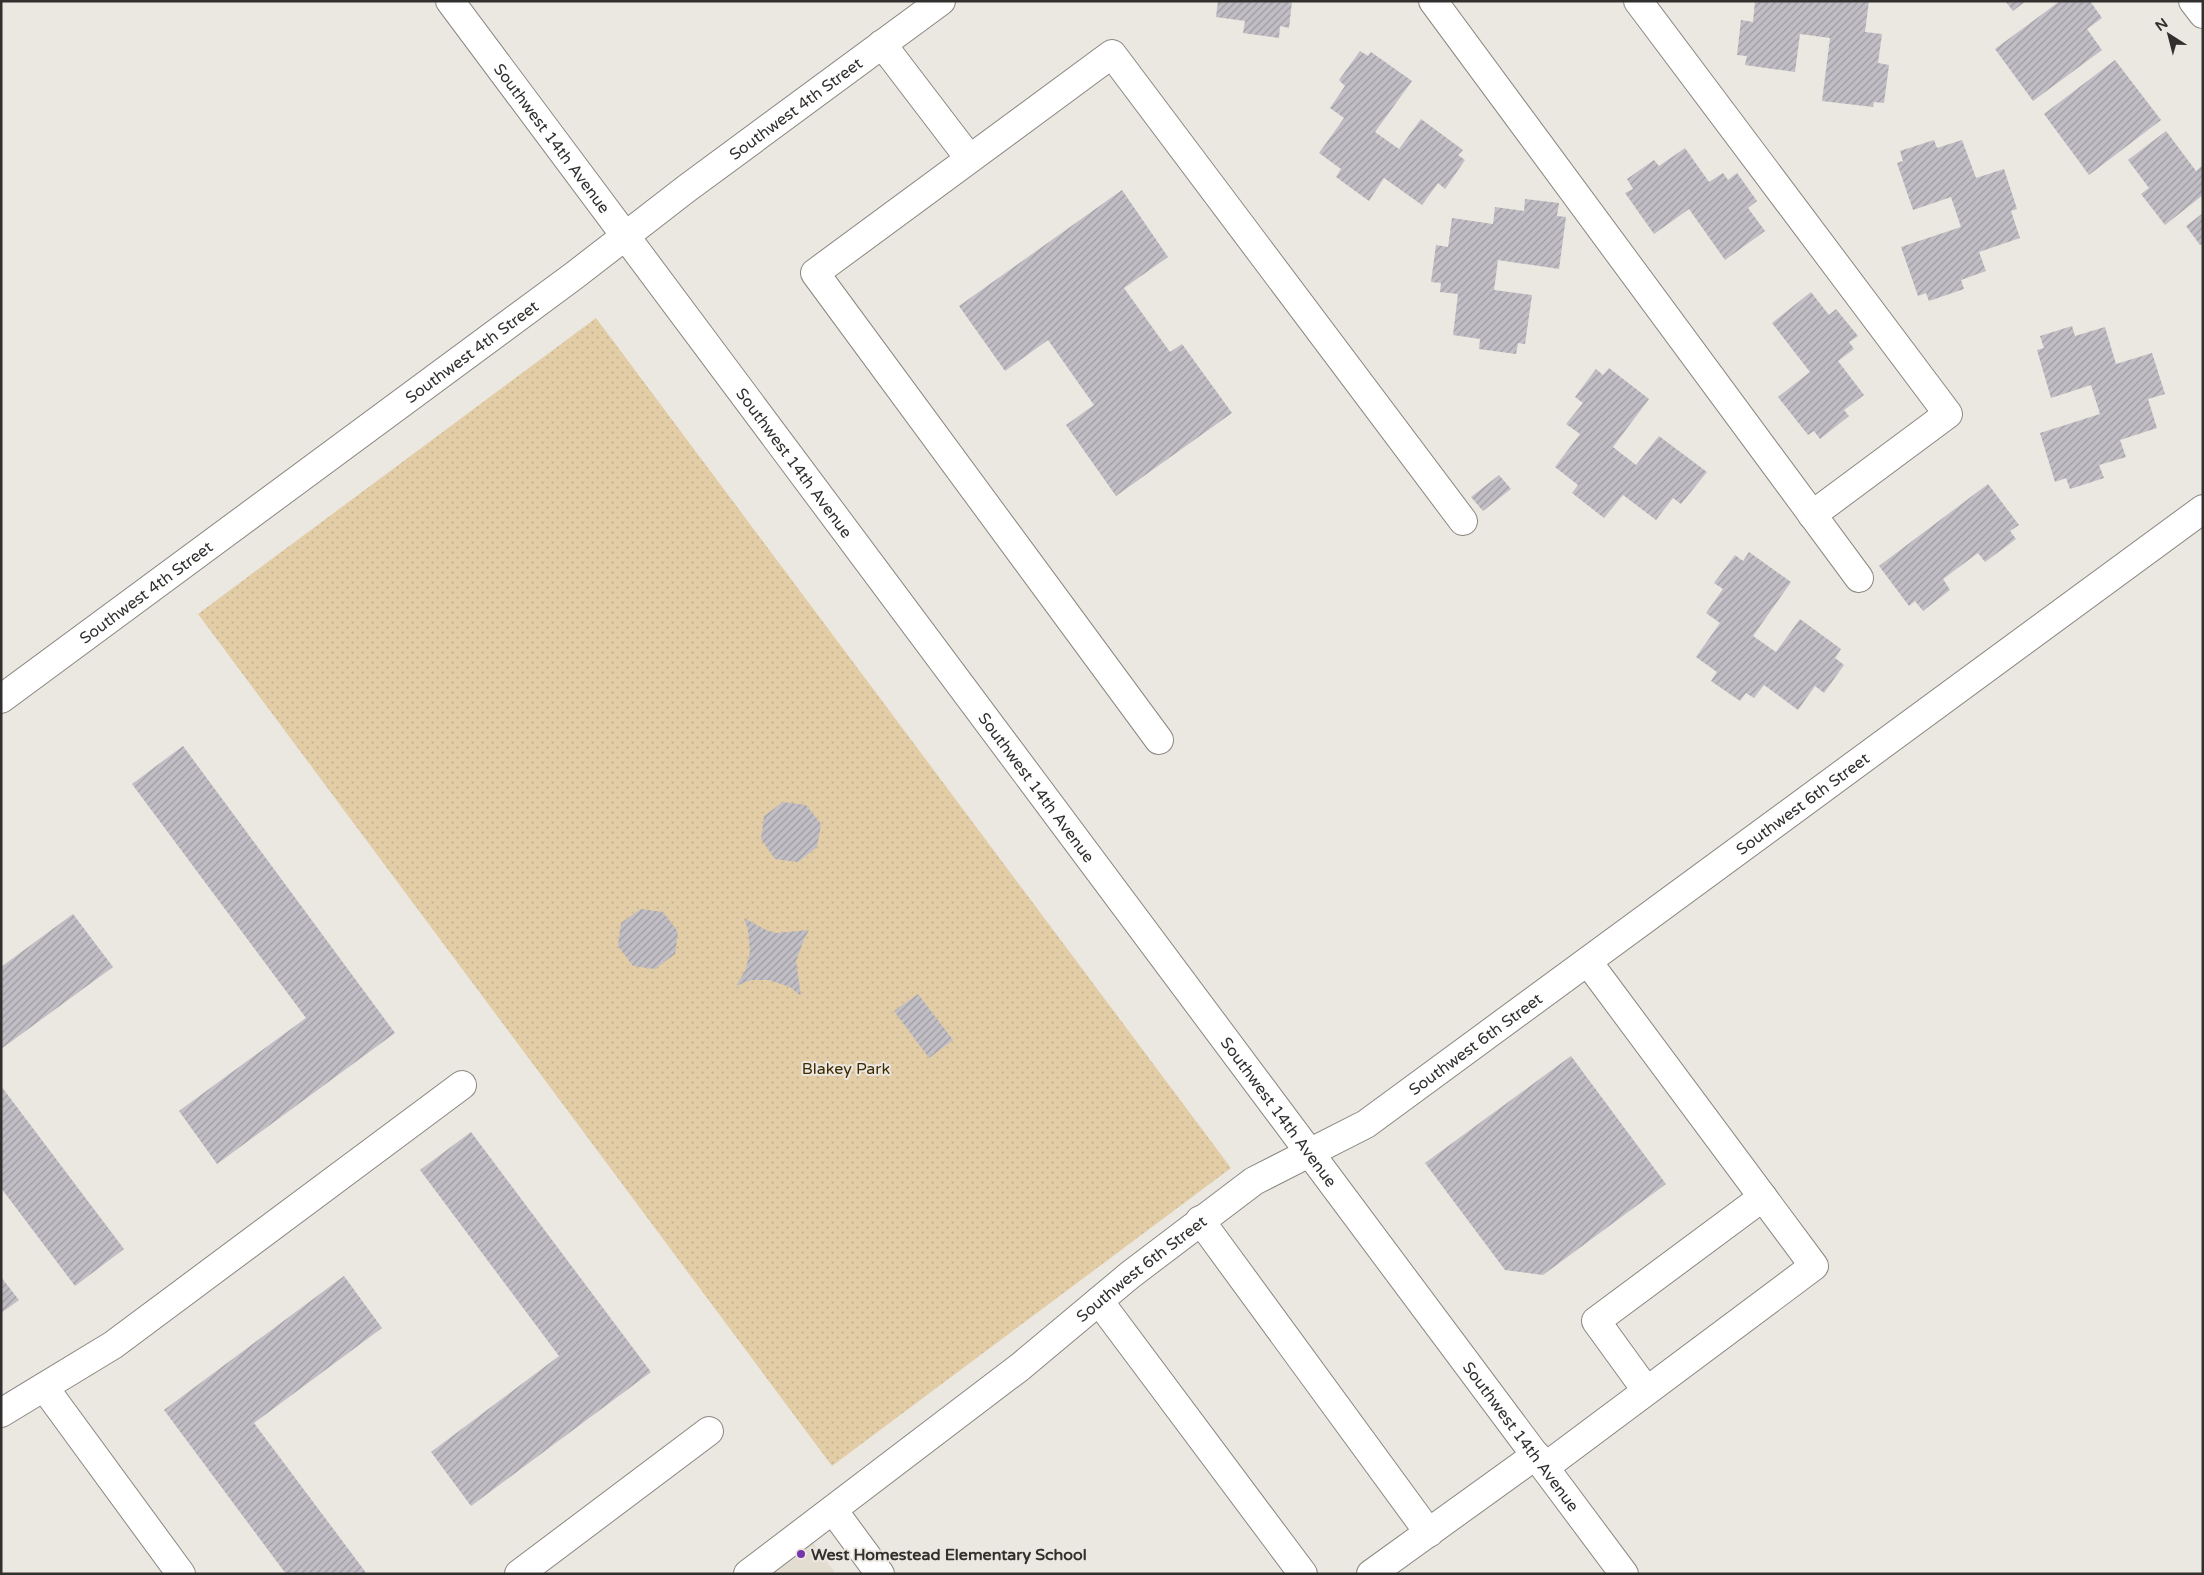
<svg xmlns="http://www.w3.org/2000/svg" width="2204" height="1575" font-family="'Varela Round',sans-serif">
<defs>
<pattern id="park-dots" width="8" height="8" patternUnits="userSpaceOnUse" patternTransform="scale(1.25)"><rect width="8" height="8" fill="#e3cda6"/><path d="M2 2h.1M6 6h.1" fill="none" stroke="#c3b08f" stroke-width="1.8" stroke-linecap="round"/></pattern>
<pattern id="building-hatch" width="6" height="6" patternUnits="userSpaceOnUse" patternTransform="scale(1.25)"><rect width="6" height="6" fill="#c1bec5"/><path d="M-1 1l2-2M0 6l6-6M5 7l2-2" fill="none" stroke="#9d9ba0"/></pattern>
</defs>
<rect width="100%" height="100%" fill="#ebe7e1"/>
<polygon fill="#e3dcd0" points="807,1535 836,1574 754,1574"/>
<polygon fill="url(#park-dots)" points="596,318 1231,1168 832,1466 198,614"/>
<g fill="url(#building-hatch)">
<polygon points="1218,1 1292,1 1289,28 1280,26 1279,38 1243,33 1245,21 1216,17"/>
<polygon points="1755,1 1869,1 1865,32 1882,34 1878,63 1889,65 1884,103 1874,102 1873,107 1822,101 1830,38 1800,34 1795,72 1745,65 1747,56 1737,55 1741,20 1753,22"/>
<polygon points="2005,1 2026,1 2013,11"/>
<polygon points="2060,1 2090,1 2102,18 2087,29 2102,50 2033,101 1995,49"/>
<polygon points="1360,51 1368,56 1371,52 1412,81 1375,132 1399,149 1421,119 1463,150 1458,155 1465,160 1445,189 1438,183 1422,205 1384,178 1369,201 1336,177 1341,169 1319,153 1344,118 1330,108 1345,86 1339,80"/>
<polygon points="2115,60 2161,120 2089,175 2044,114"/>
<polygon points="2166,131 2196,171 2203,165 2203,195 2165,225 2141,194 2149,188 2128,160"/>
<polygon points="1934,140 1937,148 1962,140 1976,178 2004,169 2017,209 2011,211 2020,238 1979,252 1986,271 1961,280 1964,289 1929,301 1926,293 1918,296 1901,247 1961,227 1951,197 1913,210 1897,163 1903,161 1900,151"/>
<polygon points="1685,148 1709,182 1723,173 1728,180 1737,173 1757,201 1748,208 1765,231 1725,260 1689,209 1654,234 1625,193 1633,189 1627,179 1654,160 1659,166"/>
<polygon points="1122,190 1168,257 1124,288 1170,352 1182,344 1232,413 1116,496 1066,425 1094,405 1048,340 1005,371 959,306"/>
<polygon points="1525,199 1559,203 1557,216 1566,217 1559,269 1498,260 1494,290 1532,295 1525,344 1518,343 1516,354 1479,349 1480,339 1453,335 1458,294 1440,292 1441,283 1431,282 1436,245 1448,247 1452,218 1493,224 1495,207 1524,211"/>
<polygon points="2203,213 2203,243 2200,245 2186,226"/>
<polygon points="1811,292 1829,315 1836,309 1858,336 1849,342 1854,349 1838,361 1864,395 1844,410 1849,416 1820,439 1814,431 1808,435 1778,397 1810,372 1772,323"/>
<polygon points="2072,326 2075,336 2105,327 2116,364 2152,353 2165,394 2148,399 2157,428 2120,440 2126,457 2099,465 2104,478 2070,489 2066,478 2055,482 2040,433 2100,414 2091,385 2051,398 2037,350 2044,348 2040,336"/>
<polygon points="1609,368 1649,399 1613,447 1636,465 1659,436 1707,472 1681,504 1673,498 1656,520 1623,495 1604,518 1572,493 1578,485 1555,467 1580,434 1566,424 1583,403 1575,397 1596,369 1603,375"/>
<polygon points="1499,475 1511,489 1483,511 1471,497"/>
<polygon points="1988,484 2019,525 2010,531 2016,539 1985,562 1978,553 1943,579 1950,590 1923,611 1915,601 1909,606 1879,566"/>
<polygon points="1749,552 1791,582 1753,636 1776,652 1800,619 1841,649 1835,658 1844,665 1824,693 1815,686 1798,710 1764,685 1754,698 1746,693 1740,701 1711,681 1717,672 1696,657 1720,623 1706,613 1723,589 1714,583 1735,555 1743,561"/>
<polygon points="183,746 395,1033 217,1164 179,1111 306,1018 132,784"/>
<polygon points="783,802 806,805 821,824 817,847 798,862 775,859 761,839 764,816"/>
<polygon points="641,909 663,912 678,932 675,954 655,969 633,966 618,946 621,923"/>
<polygon points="73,914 113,967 1,1049 1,967"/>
<polygon points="744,918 766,930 776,933 809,930 804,939 796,961 801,996 790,987 769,980 751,980 736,986 745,971 750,952 748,930"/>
<polygon points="918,994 953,1040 929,1058 894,1011"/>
<polygon points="1571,1056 1666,1184 1543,1275 1505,1270 1425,1163"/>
<polygon points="1,1086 124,1249 75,1286 1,1188"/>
<polygon points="471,1132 651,1372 471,1506 431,1452 559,1356 420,1170"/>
<polygon points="344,1276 382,1328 254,1423 367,1574 286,1574 164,1410"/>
<polygon points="1,1277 19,1300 1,1313"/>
</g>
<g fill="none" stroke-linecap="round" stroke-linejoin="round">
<defs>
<g id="minor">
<path id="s1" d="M450 1 1624 1574"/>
<polyline points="1433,1 1859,578"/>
<polyline points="1638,1 1948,414 1812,515"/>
<polyline points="2193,1 2203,14"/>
<polyline points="882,44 969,158"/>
<path id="s2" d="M1 699 575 275 686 189 941 1"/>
<polyline points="1159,740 815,273 1112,54 1463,521"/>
<polyline points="1200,1220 1429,1533"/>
<polyline points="1099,1301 1303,1574"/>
<polyline points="44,1387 181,1574"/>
<polyline points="1646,1390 1596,1321 1763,1197"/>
<polyline points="1,1413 113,1345 462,1085"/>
<polyline points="1545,1467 1814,1266 1588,962"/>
<polyline points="833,1510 880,1574"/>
<polyline points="519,1574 709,1431"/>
<path id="s3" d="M748 1574 1020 1367 1130 1275 1254 1181 1366 1124 2203 509"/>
<polyline points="1371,1574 1536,1455"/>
</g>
</defs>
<use href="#minor" stroke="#8a8781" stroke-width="30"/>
<use href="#minor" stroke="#fff" stroke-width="28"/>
</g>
<circle fill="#7535aa" stroke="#ebe7e1" stroke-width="2" cx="801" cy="1554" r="5"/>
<g text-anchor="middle" stroke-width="4" stroke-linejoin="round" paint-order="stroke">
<g font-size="16" fill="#32302e" stroke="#ebe7e1">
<text dy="6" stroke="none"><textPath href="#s2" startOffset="990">Southwest 4th Street</textPath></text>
<text dy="6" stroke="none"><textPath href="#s1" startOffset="171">Southwest 14th Avenue</textPath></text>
<text dy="6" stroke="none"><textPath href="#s2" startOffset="585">Southwest 4th Street</textPath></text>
<text dy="6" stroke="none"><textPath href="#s1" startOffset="576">Southwest 14th Avenue</textPath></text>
<text dy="6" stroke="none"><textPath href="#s2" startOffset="180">Southwest 4th Street</textPath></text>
<text dy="6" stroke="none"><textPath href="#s1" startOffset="981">Southwest 14th Avenue</textPath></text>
<text dy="6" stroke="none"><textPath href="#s3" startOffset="1308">Southwest 6th Street</textPath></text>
<text dy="6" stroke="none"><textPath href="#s3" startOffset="902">Southwest 6th Street</textPath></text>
<text dy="6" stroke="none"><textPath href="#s1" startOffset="1386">Southwest 14th Avenue</textPath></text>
<text dy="6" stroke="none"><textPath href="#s3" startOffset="498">Southwest 6th Street</textPath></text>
<text dy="6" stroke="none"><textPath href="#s1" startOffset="1791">Southwest 14th Avenue</textPath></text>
</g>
<g font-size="16" fill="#412c00" stroke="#ebe7e1">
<text x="846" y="1074">Blakey Park</text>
</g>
<g font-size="16" font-weight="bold" fill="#32302e" stroke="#ebe7e1" text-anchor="start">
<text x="811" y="1560">West Homestead Elementary School</text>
</g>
</g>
<rect width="2204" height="1575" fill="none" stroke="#32302e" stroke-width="5"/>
<g transform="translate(2169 35) rotate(324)" stroke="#ebe7e1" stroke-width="4" paint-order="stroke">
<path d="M0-4L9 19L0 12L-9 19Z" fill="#32302e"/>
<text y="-8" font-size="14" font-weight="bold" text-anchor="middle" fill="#32302e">N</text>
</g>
</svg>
